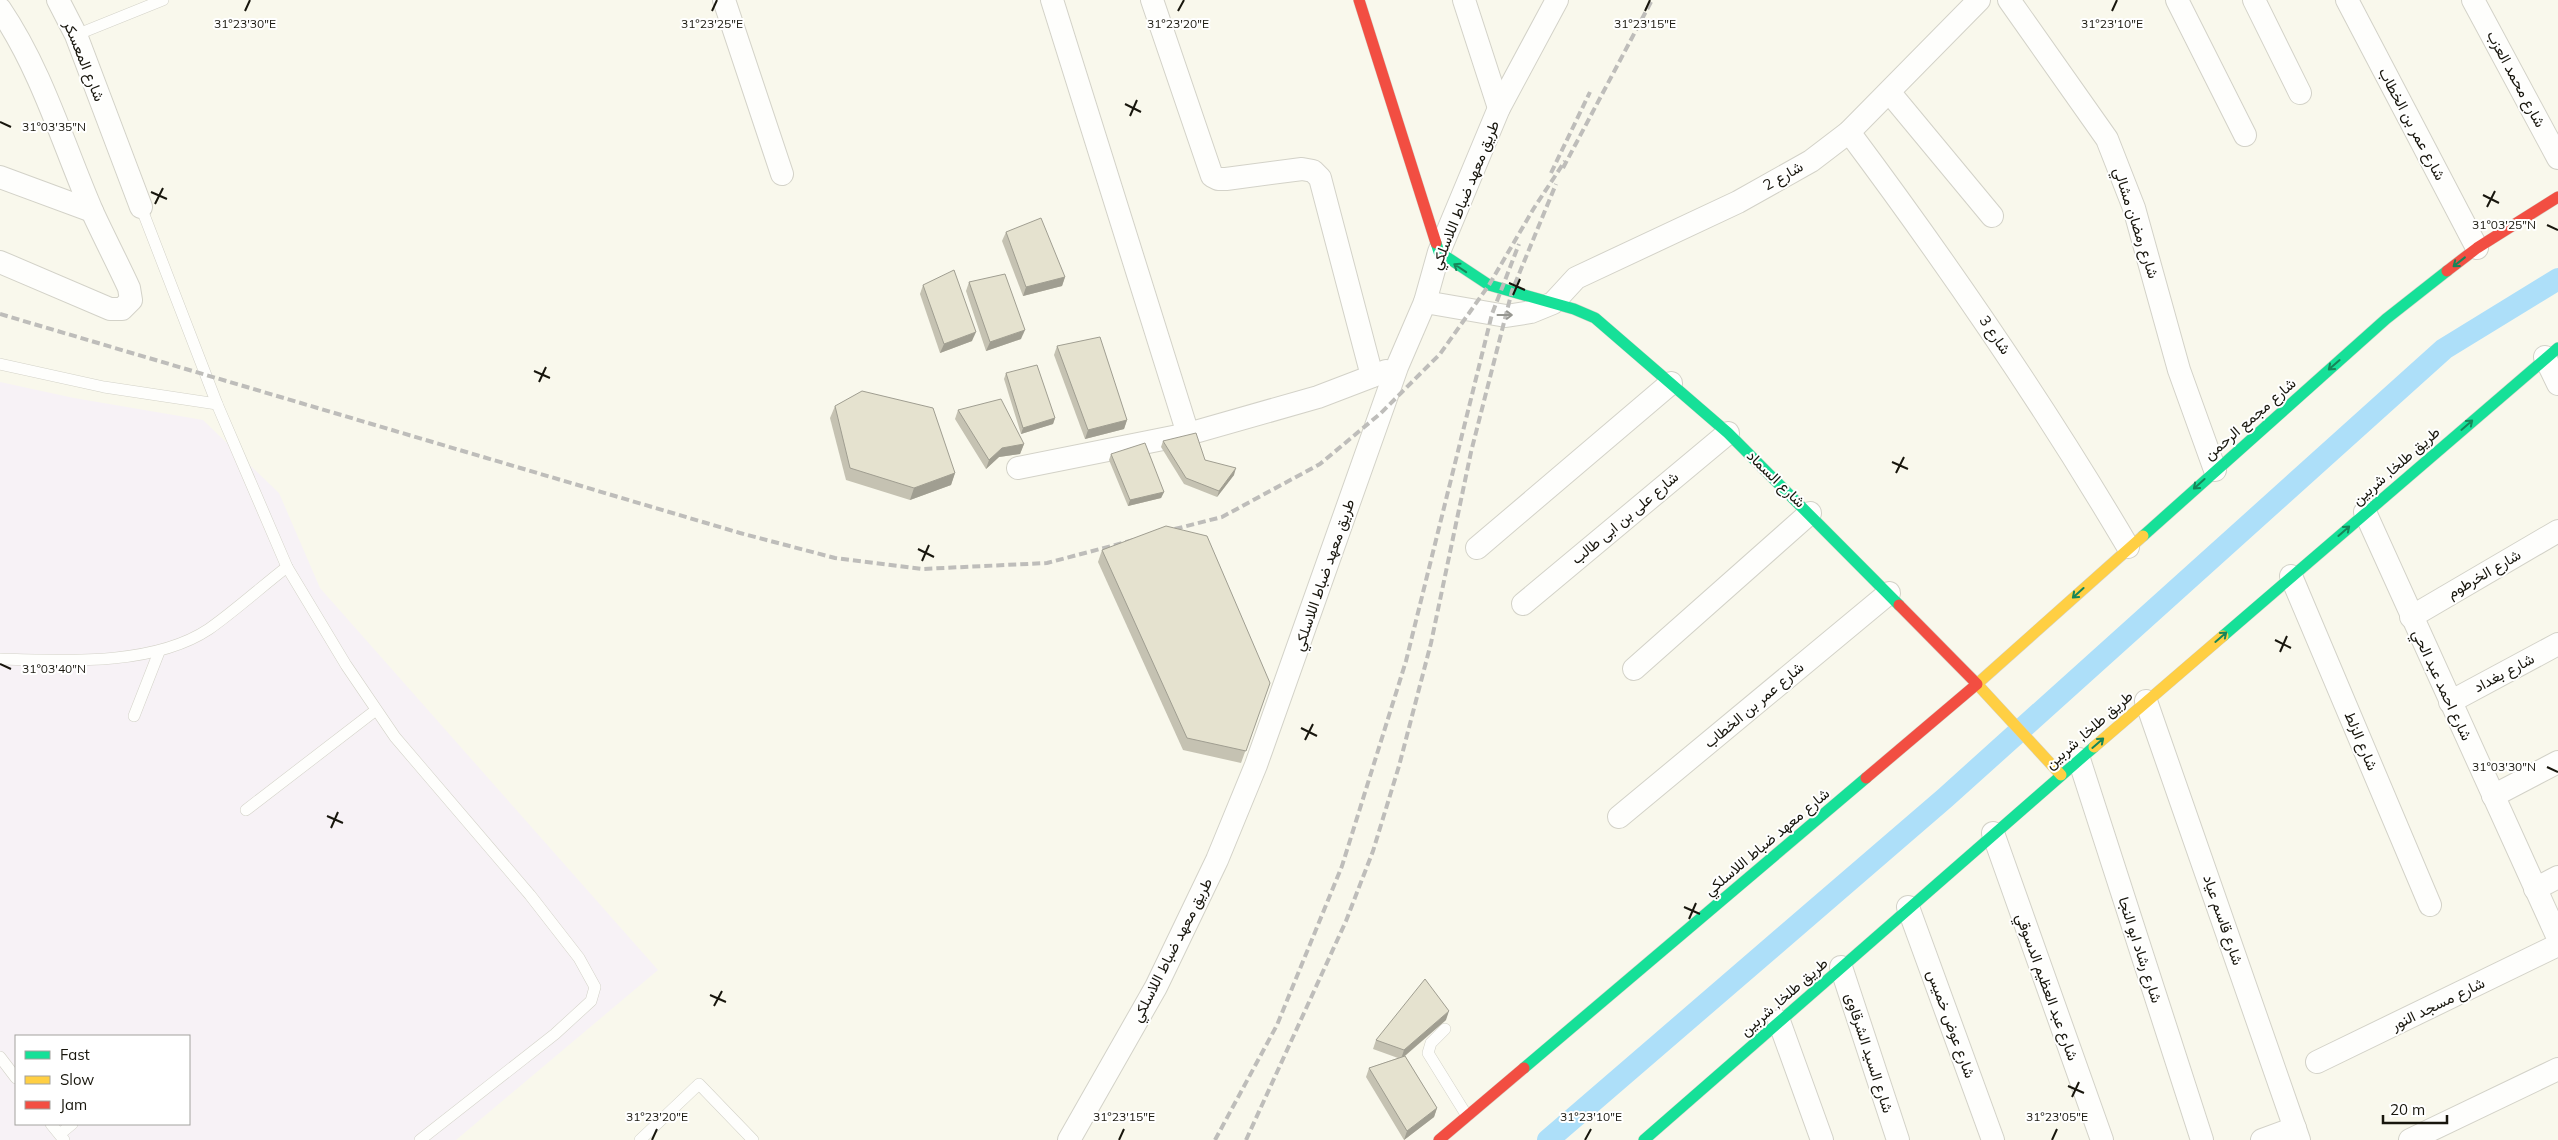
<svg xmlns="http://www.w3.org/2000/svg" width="2558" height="1140" font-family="Mulish,Vazirmatn,sans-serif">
<rect width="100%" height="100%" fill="#f9f8ec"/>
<path fill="#f7f2f6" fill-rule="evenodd" d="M0 382 74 398 203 420 279 493 320 588 658 970 456 1140H0ZM16 1036H189V1124H16Z"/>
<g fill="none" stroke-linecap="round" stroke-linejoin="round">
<polyline stroke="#addff9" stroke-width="22" points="1548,1140 1945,798 2444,349 2558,279"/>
<defs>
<g id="lane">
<polyline points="76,35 163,0"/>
<polyline points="141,207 217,404 287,567 346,665 395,737 530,895 579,958 595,987 591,1001 555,1034 420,1140"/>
<polyline points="0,364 104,387 217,404"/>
<path d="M0 659C64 661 154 666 209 629 236 610 261 587 287 567"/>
<polyline points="134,716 159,652"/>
<polyline points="246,810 376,710"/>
<polyline points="1445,1029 1431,1043 1428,1053 1467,1116"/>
<polyline points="0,1057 16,1078"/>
<polyline points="51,1124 64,1140"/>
<polyline points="60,1134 72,1124"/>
<polyline points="640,1140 699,1084 753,1140"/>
</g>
<g id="street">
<polyline points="58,0 76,35 141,207"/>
<polyline points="724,0 782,174"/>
<polyline points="1052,0 1188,434"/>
<polyline points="1152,0 1212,176 1218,179 1226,179 1302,169 1313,171 1320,178 1372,376"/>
<polyline points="1464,0 1499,108"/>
<polyline points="2009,0 2107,139 2134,208 2179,370 2215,470"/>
<polyline points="2177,0 2245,135"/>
<polyline points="2254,0 2300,93"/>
<polyline points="2347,0 2477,248"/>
<polyline points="2473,0 2558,158"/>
<path d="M0 9C42 71 63 144 92 211 104 237 117 262 129 288L131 300 122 309H110L0 262"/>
<polyline points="1890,93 1992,216"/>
<path d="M1849 132C1949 266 2043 403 2128 547"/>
<polyline points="0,177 92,211"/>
<polyline points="1425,302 1506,316 1531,312 1553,303 1576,278 1738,202 1811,161 1849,132 1979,0"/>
<polyline points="2545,357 2558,384"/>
<polyline points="1018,468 1188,434 1318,397 1386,371"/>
<polyline points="2365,512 2558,938"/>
<polyline points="1477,548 1671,383"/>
<polyline points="2291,576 2430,905"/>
<polyline points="1523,604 1728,433"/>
<polyline points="2411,617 2558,531"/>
<polyline points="1634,669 1810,513"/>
<polyline points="2146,701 2299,1140"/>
<polyline points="2450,702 2558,644"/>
<polyline points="2079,759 2202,1140"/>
<polyline points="2493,796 2558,762"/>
<polyline points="1619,817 1889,593"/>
<polyline points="1993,833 2102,1140"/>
<polyline points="2535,889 2558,877"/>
<polyline points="1908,907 1993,1140"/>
<polyline points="1841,967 1898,1140"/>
<polyline points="1779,1021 1822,1140"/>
<polyline points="2317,1062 2558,945"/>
<polyline points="1069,1140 1156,987 1217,860 1256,765 1397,367 1425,302 1439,252 1499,108 1557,0"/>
<polyline points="2262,1140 2295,1128"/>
<polyline points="2410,1140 2558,1069"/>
</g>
<g id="fast">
<polyline points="1436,243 1439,252 1489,285 1574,309 1595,318 1728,433 1899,605"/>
<polyline points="2143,536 2386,319 2447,271"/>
<polyline points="2223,636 2558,348"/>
<polyline points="1524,1068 1866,778"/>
<polyline points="1644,1140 2094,747"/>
</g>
<g id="slow">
<polyline points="2094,747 2223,636"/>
<polyline points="2061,775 1977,684 2143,536"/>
</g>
<g id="jam">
<polyline points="1359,0 1436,243"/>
<polyline points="2447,271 2477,248 2558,197"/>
<polyline points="1866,778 1977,684 1899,605"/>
<polyline points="1439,1140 1524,1068"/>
</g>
</defs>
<use href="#lane" stroke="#d3d2c8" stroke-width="12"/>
<use href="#street" stroke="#d3d2c8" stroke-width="24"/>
<use href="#fast" stroke="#d3d2c8" stroke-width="12"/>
<use href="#slow" stroke="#d3d2c8" stroke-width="12"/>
<use href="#jam" stroke="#d3d2c8" stroke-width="12"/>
<use href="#lane" stroke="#fefefc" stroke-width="11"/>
<use href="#street" stroke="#fefefc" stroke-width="22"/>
<use href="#fast" stroke="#16e098" stroke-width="11"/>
<use href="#slow" stroke="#ffcf43" stroke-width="11"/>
<use href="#jam" stroke="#f24e42" stroke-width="11"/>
<g stroke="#bebdba" stroke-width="4" stroke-dasharray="8 4" stroke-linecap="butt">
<polyline points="1563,168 1652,0"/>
<polyline points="1551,173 1590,92"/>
<polyline points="0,314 740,533 835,558 922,569 1047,563 1134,540"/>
<polyline points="1163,532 1222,517 1320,464 1381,413 1440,354 1489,285 1534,208 1565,161"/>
<polyline points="1215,1140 1277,1025 1342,866 1406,661 1492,314 1519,244"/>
<polyline points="1246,1140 1346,921 1373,851 1399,766 1431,643 1471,452 1512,291 1556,184"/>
</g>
</g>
<g fill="#c5c2b2">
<polygon points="1006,232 1065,277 1062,286 1023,296 1002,241"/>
<polygon points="969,282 1021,339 986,351 966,291"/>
<polygon points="923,285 972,341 940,353 920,294"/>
<polygon points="1057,346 1127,420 1124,429 1085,439 1054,355"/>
<polygon points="1006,373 1055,418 1053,424 1021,434 1004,379"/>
<polygon points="835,406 955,473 951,485 910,500 846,480 830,418"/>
<polygon points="958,410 1024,444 1020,454 999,457 986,469 955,419"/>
<polygon points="1163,441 1205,460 1234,475 1217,497 1184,484 1161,447"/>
<polygon points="1111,454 1164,492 1161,498 1128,506 1109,460"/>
<polygon points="1102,550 1270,683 1241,763 1183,750 1098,562"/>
<polygon points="1446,1020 1405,1056 1437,1108 1434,1117 1404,1140 1366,1077 1369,1068 1398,1058 1373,1049 1376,1040"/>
</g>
<g fill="#a09e91">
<polygon points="1065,277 1062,286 1023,296 1026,287"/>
<polygon points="1025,330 1021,339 986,351 990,342"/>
<polygon points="976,332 972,341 940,353 944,344"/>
<polygon points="1055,418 1053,424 1021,434 1023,428"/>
<polygon points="1127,420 1124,429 1085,439 1088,430"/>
<polygon points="1024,444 1020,454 999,457 986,469 989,460 1002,448"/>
<polygon points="1236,468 1234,475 1217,497 1219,491"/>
<polygon points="955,473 951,485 910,500 914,488"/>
<polygon points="1164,492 1161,498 1128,506 1130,500"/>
<polygon points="1449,1011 1446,1020 1401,1059 1404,1050"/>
<polygon points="1437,1108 1434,1117 1404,1140 1407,1131"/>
</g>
<g fill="#e5e2cf" stroke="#a09e91">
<polygon points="1041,218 1065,277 1026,287 1006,232"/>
<polygon points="954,270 976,332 944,344 923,285"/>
<polygon points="1005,274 1025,330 990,342 969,282"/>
<polygon points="1100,337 1127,420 1088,430 1057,346"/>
<polygon points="1037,365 1055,418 1023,428 1006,373"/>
<polygon points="862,391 933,408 955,473 914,488 850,468 835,406"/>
<polygon points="1001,399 1024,444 1002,448 989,460 958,410"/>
<polygon points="1196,433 1205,460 1236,468 1219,491 1186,478 1163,441"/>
<polygon points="1145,443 1164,492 1130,500 1111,454"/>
<polygon points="1166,526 1207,536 1270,683 1246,751 1187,738 1102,550"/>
<polygon points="1425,979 1449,1011 1404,1050 1376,1040"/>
<polygon points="1405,1056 1437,1108 1407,1131 1369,1068"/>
</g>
<defs><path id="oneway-shaft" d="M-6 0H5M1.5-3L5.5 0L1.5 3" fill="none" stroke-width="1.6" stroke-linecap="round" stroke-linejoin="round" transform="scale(1.25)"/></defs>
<g stroke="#178559">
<use href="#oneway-shaft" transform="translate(2459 262) rotate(142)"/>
<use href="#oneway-shaft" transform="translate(1460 268) rotate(-146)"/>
<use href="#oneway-shaft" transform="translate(2334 365) rotate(139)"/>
<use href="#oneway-shaft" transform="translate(2467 425) rotate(-41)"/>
<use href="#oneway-shaft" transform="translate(2199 484) rotate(138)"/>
<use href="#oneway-shaft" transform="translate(2344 531) rotate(-41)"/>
<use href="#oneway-shaft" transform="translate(2078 593) rotate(138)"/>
<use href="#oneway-shaft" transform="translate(2221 637) rotate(-41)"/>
<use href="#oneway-shaft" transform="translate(2098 743) rotate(-41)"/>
</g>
<use stroke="#969690" href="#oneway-shaft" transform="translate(1505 315)"/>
<path fill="none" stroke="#18160d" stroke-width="2" d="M245 11 250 0M712 11 717 0M1178 11 1184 0M1645 11 1650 0M2112 11 2117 0M1125 104 1141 112M1130 116 1137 100M0 122 11 127M151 192 167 199M2483 195 2499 203M155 204 163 188M2487 207 2495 191M2547 225 2558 230M1509 283 1525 290M1513 295 1520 279M534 371 550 378M539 382 546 367M1892 462 1908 469M1896 473 1904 457M918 549 934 557M922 561 929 545M2275 640 2291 648M2280 652 2287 636M0 664 11 669M1301 728 1317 736M1305 740 1313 724M2547 767 2558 772M327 816 343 823M331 828 338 812M1684 907 1700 914M1689 919 1696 903M710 995 726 1002M714 1006 722 991M2068 1086 2084 1093M2072 1097 2079 1082M652 1140 657 1129M1119 1140 1124 1129M1585 1140 1591 1129M2052 1140 2057 1129"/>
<g text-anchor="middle" stroke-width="4" stroke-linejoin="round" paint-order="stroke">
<g font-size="15" fill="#18160d" stroke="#fff">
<text transform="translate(84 61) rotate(68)" y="5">شارع المعسكر</text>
<text transform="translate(2516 79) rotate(62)" y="5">شارع محمد العزب</text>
<text transform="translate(2412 124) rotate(62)" y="5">شارع عمر بن الخطاب</text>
<text transform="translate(1783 176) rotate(-30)" y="5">شارع 2</text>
<text transform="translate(1465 195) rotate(-68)" y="5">طريق معهد ضباط اللاسلكي</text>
<text transform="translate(2136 223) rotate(72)" y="5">شارع رمضان مشالي</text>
<text transform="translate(1995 335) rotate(56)" y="5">شارع 3</text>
<text transform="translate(2250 419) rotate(-41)" y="5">شارع مجمع الرحمن</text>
<text transform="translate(2396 466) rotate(-41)" y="5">طريق طلخا, شربين</text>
<text transform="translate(1776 479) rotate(44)" y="5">شارع السماد</text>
<text transform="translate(1625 518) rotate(-40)" y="5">شارع على بن ابى طالب</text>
<text transform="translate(2484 574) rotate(-30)" y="5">شارع الخرطوم</text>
<text transform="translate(1324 575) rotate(-71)" y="5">طريق معهد ضباط اللاسلكي</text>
<text transform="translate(2504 673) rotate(-28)" y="5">شارع بغداد</text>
<text transform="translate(2442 685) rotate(65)" y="5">شارع احمد عبد الحي</text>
<text transform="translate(1754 705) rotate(-40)" y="5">شارع عمر بن الخطاب</text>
<text transform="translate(2089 730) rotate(-41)" y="5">طريق طلخا, شربين</text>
<text transform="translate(2361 741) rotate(67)" y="5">شارع الزلط</text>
<text transform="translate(1767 842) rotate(-40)" y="5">شارع معهد ضباط اللاسلكي</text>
<text transform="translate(2223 920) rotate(71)" y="5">شارع قاسم عياد</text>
<text transform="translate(1172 950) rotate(-63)" y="5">طريق معهد ضباط اللاسلكي</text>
<text transform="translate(2140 950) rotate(72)" y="5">شارع رشاد ابو النجا</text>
<text transform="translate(2047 987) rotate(70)" y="5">شارع عبد العظيم الدسوقي</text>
<text transform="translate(1784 997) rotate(-41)" y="5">طريق طلخا, شربين</text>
<text transform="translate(2438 1004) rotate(-26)" y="5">شارع مسجد النور</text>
<text transform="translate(1951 1024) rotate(70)" y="5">شارع عوض خميس</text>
<text transform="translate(1869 1053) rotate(72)" y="5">شارع السيد الشرقاوى</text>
</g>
</g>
<g font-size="12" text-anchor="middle" fill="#18160d" stroke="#fff" stroke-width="4" stroke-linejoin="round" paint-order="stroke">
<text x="245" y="28">31°23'30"E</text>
<text x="712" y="28">31°23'25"E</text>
<text x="1178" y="28">31°23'20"E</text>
<text x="1645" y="28">31°23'15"E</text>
<text x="2112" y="28">31°23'10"E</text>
<text x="54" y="131">31°03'35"N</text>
<text x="2504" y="229">31°03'25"N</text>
<text x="54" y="673">31°03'40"N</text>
<text x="2504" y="771">31°03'30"N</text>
<text x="657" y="1121">31°23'20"E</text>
<text x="1124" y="1121">31°23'15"E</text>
<text x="1591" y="1121">31°23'10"E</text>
<text x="2057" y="1121">31°23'05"E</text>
</g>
<rect x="15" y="1035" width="175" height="90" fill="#ffffff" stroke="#a3a29e"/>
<rect x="25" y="1051" width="25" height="8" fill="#16e098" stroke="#a3a29e"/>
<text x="60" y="1060" font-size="15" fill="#18160d">Fast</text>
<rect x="25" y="1076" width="25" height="8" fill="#ffcf43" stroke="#a3a29e"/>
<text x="60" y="1085" font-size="15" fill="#18160d">Slow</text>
<rect x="25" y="1101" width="25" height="8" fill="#f24e42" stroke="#a3a29e"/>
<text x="60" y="1110" font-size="15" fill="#18160d">Jam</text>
<path d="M2383 1115v8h64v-8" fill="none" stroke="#18160d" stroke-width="2.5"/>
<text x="2390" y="1115" font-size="15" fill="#18160d" stroke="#ffffff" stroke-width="4" paint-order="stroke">20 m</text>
</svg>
